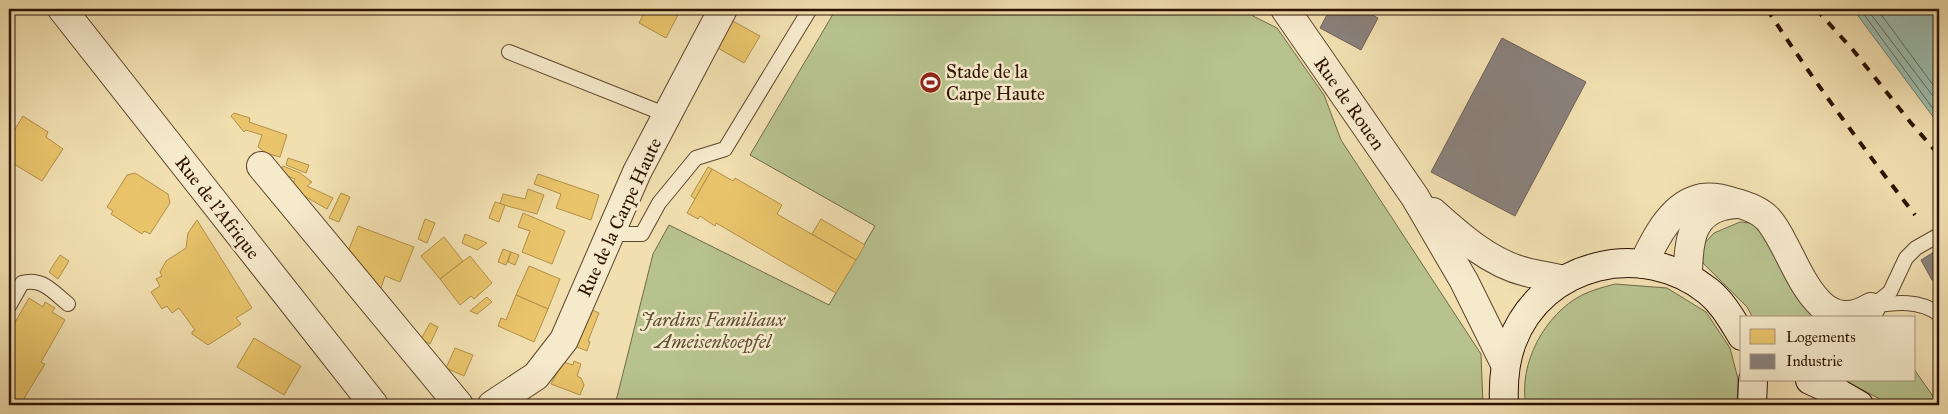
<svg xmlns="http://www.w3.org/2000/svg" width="1948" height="414" font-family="'IM FELL Great Primer',serif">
<rect width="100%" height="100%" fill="#f1dfb0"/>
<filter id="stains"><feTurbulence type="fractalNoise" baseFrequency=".004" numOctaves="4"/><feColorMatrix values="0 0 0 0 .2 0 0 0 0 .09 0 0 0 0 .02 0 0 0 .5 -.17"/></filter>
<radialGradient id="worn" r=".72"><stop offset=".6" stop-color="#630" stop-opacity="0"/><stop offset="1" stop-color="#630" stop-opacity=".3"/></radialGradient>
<g fill="#b7c28e" stroke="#726a47">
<polygon points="836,9 1248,9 1253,16 1277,28 1324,95 1341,140 1481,354 1483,405 615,405 653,254 669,225 829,305 875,226 750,155"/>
<polygon points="1740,222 1760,224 1819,318 1753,318 1747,307 1703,263 1702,246 1714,233"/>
<path d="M1615 284 1667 288 1706 312 1730 348 1738 379 1737 405H1526C1518 364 1545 314 1582 295 1592 290 1604 287 1615 284Z"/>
<polygon points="1914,369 1939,405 1888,405 1880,399 1843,380 1914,380"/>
</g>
<polygon fill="#9bbcae" stroke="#6f7868" points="1853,9 1939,9 1939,114 1934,118"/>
<g fill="#e9c46a" stroke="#b18f4a">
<polygon points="646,9 676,9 680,11 666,38 639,23"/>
<polygon points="731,20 760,36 744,63 716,47"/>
<polygon points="234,113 250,118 249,122 287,135 280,157 266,153 258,147 262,135 246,130 244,132 231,116"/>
<polygon points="23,116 48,132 46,137 63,149 42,181 9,161 9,139"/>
<polygon points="288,158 309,165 306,173 286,165"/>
<polygon points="283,166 300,173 312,182 307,186 333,198 327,209 290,188 295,179 279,173"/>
<polygon points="708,167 712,169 695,199 691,196"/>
<polygon points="712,169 733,181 735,178 782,205 777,214 856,260 836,293 716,223 715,226 700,216 698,219 687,213"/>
<polygon points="135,173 168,194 170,203 150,234 144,231 142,234 111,214 113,211 107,207 127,175"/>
<polygon points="538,174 599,195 591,220 556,208 561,194 534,184"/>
<polygon points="528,189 544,195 537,214 500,204 503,194 525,199"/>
<polygon points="341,193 350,197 339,222 329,218"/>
<polygon points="495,202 505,205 499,222 489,218"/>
<polygon points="523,213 565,231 552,264 522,252 530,231 518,227"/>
<polygon points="425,219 435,223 427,243 418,239"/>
<polygon points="821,219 865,245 856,260 812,234"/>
<polygon points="197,220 252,308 236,318 241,324 208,345 192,334 192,332 195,330 179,308 172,313 167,306 162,309 151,292 160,286 156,279 162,276 160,272 166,261 186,248 188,233"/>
<polygon points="358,226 414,247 400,282 385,276 380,291 358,266 359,262 350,259 351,253 348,252"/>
<polygon points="465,234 487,243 477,250 462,243"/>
<polygon points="444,237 463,261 440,279 421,256"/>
<polygon points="503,249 511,252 506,265 498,262"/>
<polygon points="511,252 519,255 515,265 508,262"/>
<polygon points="60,255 69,261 58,279 49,272"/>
<polygon points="470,256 492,283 474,299 471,296 460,305 440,279"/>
<polygon points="529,266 560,279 548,309 516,295"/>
<polygon points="516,295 548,309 534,342 498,326 501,318 506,320"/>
<polygon points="487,297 492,302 477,314 470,311"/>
<polygon points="29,298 43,307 45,302 55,308 52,312 65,320 41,362 45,364 20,405 15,405 9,401 9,333"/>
<polygon points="588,308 599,313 588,341 590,342 587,351 572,345"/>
<polygon points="430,323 438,327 430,344 421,339"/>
<polygon points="254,338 301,366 284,395 237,367"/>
<polygon points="455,348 473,355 464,376 446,368"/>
<polygon points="574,361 581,364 577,376 581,378 584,385 580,395 551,384 563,362 573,365"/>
</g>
<g fill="#8a817c" stroke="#6e6057">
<polygon points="1330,9 1361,9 1378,18 1361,50 1320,28"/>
<polygon points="1502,38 1586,82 1515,216 1431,172"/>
<polygon points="1939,249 1939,282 1937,282 1932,280 1921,260"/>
</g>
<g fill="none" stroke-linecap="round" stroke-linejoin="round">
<g stroke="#646757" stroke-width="1">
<polyline points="1860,9 1934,110 1939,111"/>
<polyline points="1867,9 1939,104"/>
<polyline points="1877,9 1939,93"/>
</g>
<defs>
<g id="service">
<polyline points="509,52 667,115"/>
<polyline points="610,234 642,234 659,203 696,158 725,149 810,9"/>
<path d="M9 306 22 283C42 277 53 292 68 304"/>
<path d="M1874 306C1896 302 1920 300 1939 314"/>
<polyline points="1871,307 1890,292 1906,258 1916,248 1939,235"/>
</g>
<g id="minor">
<polyline points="62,9 374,405"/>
<polyline points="1285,9 1415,197 1464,281 1505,364"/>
<polyline points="261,166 459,405"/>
<path d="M1433 212C1461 237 1490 263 1526 272 1539 275 1552 277 1564 280"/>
<path d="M1643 264C1654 241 1670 208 1695 200 1708 195 1721 198 1733 202 1745 205 1758 209 1767 218 1795 248 1811 343 1871 307"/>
<path d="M1688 278C1688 242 1690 207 1736 204"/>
<polyline points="492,405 536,376 564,340 637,172 723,9"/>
</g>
<g id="secondary">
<polyline points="1810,380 1840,394 1859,405"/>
<path d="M1504 405C1503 383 1504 363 1512 342 1542 262 1643 239 1708 291 1723 303 1732 320 1742 336"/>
<polyline points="1752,405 1753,380"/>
</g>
</defs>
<use href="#service" stroke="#5e452c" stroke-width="16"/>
<use href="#minor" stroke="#5e452c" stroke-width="30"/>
<use href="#secondary" stroke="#2d1200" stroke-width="30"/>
<use href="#service" stroke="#f6eacc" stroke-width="14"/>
<use href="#minor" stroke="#f6eacc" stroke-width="28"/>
<use href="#secondary" stroke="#f6eacc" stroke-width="28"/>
<g stroke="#2d1200" stroke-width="4" stroke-dasharray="9 9" stroke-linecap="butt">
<path d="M1767 9C1813 80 1863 148 1915 215"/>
<polyline points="1816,9 1853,50 1911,123 1939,155"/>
</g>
</g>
<defs>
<symbol id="stadium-disc" viewBox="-11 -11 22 22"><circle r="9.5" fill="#8f2418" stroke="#f6eacc"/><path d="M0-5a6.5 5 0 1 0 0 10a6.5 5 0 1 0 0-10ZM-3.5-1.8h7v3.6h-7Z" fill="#fff"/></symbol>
</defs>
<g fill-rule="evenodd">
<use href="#stadium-disc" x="918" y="70" width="25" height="25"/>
</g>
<g text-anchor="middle" stroke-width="5" stroke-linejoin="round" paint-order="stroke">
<g font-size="19" fill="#2d1200" stroke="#f6eacc" text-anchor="start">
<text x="946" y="78">Stade de la<tspan x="946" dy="22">Carpe Haute</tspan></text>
</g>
<g font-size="19" fill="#2d1200" stroke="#f6eacc">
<text transform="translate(1350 103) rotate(55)" y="7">Rue de Rouen</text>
<text transform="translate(218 207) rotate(52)" y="7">Rue de l'Afrique</text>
<text transform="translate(619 217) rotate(-65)" y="7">Rue de la Carpe Haute</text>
</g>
<g font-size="19" font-style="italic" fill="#5d5032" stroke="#f6eacc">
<text x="713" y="326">Jardins Familiaux<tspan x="713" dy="22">Ameisenkoepfel</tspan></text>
</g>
</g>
<rect width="1948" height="414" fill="none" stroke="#f1dfb0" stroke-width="30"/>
<rect x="10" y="10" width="1928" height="394" fill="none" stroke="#2d1200" stroke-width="2.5"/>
<rect x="15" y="15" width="1918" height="384" fill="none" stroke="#2d1200"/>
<rect x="1740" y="316" width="175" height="65" fill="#f6eacc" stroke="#a6947a"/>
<rect x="1750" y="329" width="25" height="15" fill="#e9c46a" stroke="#a6947a"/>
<text x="1786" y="342" font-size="15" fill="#2d1200">Logements</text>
<rect x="1750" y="354" width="25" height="15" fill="#8a817c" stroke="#a6947a"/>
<text x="1786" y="366" font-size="15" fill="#2d1200">Industrie</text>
<rect width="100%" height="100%" filter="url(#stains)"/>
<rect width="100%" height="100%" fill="url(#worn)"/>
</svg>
